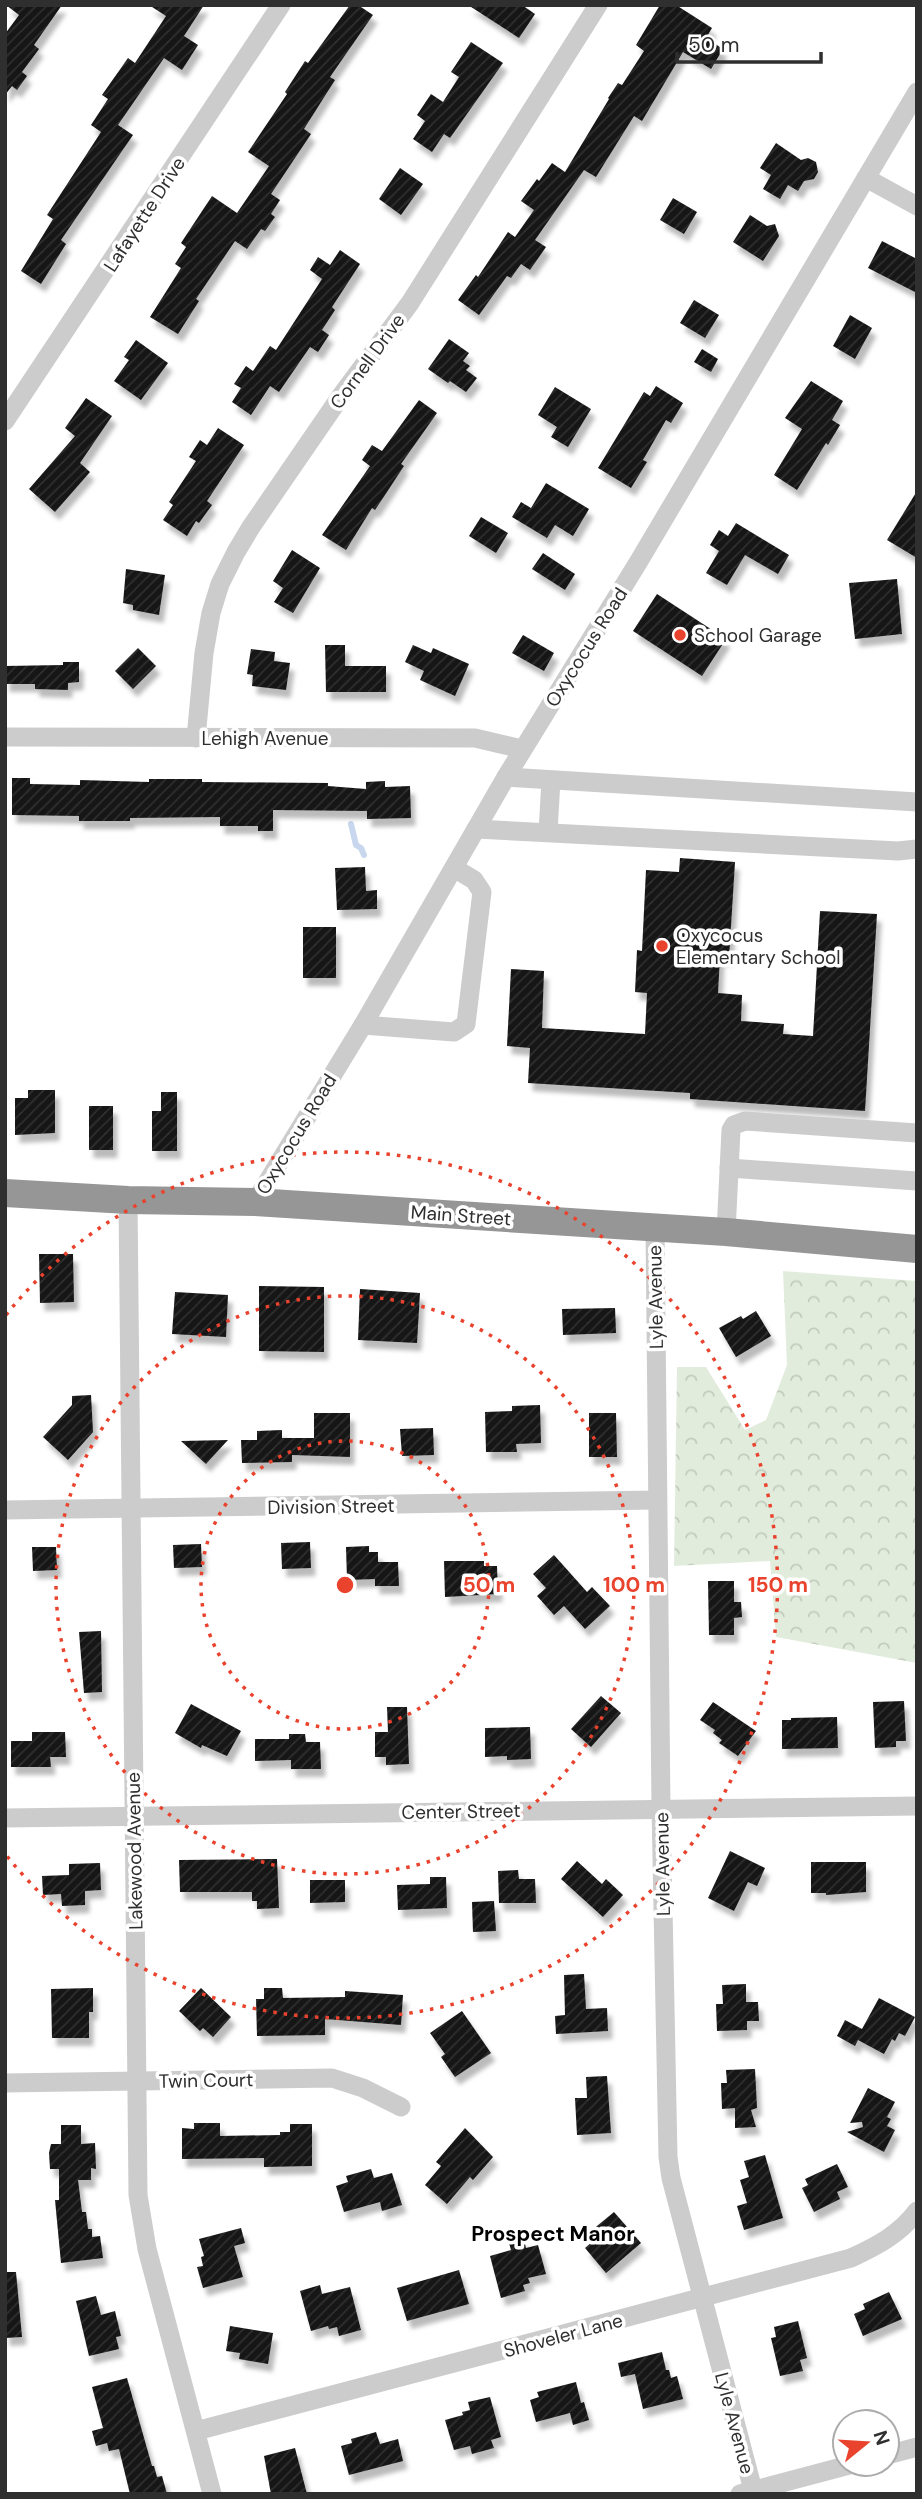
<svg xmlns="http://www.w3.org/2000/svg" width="922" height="2499" font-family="'DM Sans',sans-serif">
<defs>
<pattern id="forest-crowns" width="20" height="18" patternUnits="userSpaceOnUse" patternTransform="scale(1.75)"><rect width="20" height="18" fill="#e2ecdc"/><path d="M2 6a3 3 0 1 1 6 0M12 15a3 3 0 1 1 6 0" fill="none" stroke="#c2cbbd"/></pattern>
<pattern id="building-hatch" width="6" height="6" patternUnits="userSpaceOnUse" patternTransform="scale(1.75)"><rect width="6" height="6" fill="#161616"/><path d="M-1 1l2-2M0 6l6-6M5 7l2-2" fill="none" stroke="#303030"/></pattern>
<filter id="shadow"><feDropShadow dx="4.5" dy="8" stdDeviation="2" flood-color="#0004"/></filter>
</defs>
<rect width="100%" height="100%" fill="#fff"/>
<polygon fill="url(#forest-crowns)" points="783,1271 917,1281 917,1663 776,1637 770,1561 674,1566 677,1367 706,1367 745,1430 766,1420 787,1365"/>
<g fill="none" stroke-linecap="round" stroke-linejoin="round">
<polyline stroke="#c8d7ed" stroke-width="6" points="351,824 356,845 361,848 364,855"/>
</g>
<g fill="url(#building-hatch)" filter="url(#shadow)">
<polygon points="6,5 62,5 34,45 39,49 22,72 27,76 17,90 12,86 5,95 5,34 19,15"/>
<polygon points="149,5 204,5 184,36 198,45 182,70 164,58 118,125 133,135 61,240 66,244 41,284 21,271 53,219 47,215 101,132 91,125 108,99 102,95 128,58 135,63 166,16"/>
<polygon points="350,5 358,5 373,15 330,77 335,80 304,129 311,134 271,194 280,200 271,214 275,217 265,231 261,229 247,249 235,241 196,299 199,301 178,334 150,317 181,268 175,264 186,247 181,243 212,196 237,213 269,166 248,152 287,94 285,92 305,61 308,63"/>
<polygon points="468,5 522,5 535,14 519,38"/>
<polygon points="660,5 676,5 712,28 706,38 723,49 711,69 683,52 642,121 634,116 596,177 584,170 535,240 546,247 530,270 521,264 511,278 507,276 479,315 458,300 476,275 478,277 508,232 515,237 534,210 521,201 537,179 539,181 552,163 565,172 609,99 608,98 618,83 622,85 644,51 636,45"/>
<polygon points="471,42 503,63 450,138 444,134 432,152 413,139 425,121 417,115 431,94 443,102 459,77 451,72"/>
<polygon points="776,143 801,160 808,158 816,162 818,172 814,179 804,181 798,191 788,185 780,199 763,189 771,175 760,168"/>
<polygon points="400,168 423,184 401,215 379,199"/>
<polygon points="673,198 697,212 684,234 660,220"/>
<polygon points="750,215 767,226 775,224 779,236 763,261 733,242"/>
<polygon points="882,241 917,259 917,293 868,268"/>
<polygon points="340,250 360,264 332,307 335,310 322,330 329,335 318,352 310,347 279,392 270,386 251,415 232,402 241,388 234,384 246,366 253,371 270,346 276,350 322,279 310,270 318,257 330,265"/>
<polygon points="694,300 719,315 705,338 680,323"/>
<polygon points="850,315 872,328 855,359 833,346"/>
<polygon points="449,339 469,353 463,361 470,366 466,370 477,378 466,392 450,381 448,383 428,369"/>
<polygon points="136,340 168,363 141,400 114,381 129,360 124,357"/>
<polygon points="702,349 718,359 711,372 694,362"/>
<polygon points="811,381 843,401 832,420 840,425 828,445 826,443 797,490 774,475 802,429 785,418"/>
<polygon points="656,386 683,403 671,423 666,420 643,460 647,462 631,488 598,468 644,392 650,396"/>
<polygon points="555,387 591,409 568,447 551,437 557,427 538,415"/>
<polygon points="86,398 112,416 80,463 90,472 55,512 29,489 75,436 65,428"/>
<polygon points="419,400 437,413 401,464 404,466 383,498 375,510 372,508 346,550 322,535 370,466 362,460 372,445 382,451"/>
<polygon points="218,428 244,445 207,501 212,505 199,523 196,521 187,536 163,520 173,505 169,502 196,461 189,457 200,440 207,445"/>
<polygon points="546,483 589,509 573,536 555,525 547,538 512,517 521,502 531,508"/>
<polygon points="917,491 917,558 887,540"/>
<polygon points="481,517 508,533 496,553 469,536"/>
<polygon points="736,523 789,555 778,574 745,555 727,585 706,573 719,551 710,545 719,530 728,536"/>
<polygon points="292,550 320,568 293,613 274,602 283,588 273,581"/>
<polygon points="543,553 575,574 565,590 532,569"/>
<polygon points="126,569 165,575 159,615 133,610 133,605 123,603"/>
<polygon points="897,579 902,634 855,639 849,583"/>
<polygon points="657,594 726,639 702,676 633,631"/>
<polygon points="523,635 554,653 544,671 512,653"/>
<polygon points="325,645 345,645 345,666 386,666 386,692 326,692"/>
<polygon points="413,645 431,653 433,648 469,664 455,696 420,680 424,671 405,662"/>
<polygon points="138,648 156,666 133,689 115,671"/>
<polygon points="251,649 275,652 274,661 290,663 286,690 252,686 253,675 247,674"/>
<polygon points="63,662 79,662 79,682 68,683 68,690 35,689 35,684 5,684 5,666 63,665"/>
<polygon points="12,778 30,778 30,784 80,785 80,780 149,782 149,779 202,779 202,782 328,783 328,786 366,789 366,782 385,781 385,787 410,786 411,818 367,819 367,811 273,810 273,831 258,831 258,826 220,826 220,817 130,818 130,821 79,821 79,816 12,815"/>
<polygon points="680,858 735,862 729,958 720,957 718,993 742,995 741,1021 784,1024 783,1034 813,1036 820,911 877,914 865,1111 690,1099 690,1093 528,1083 530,1048 507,1046 511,969 544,971 542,1028 645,1034 647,993 635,992 637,950 642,951 646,870 679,872"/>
<polygon points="365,867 366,891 377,890 377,909 337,910 335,868"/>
<rect x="303" y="927" width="33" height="51"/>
<polygon points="28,1090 55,1090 55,1133 15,1135 15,1098 28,1098"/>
<polygon points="161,1092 177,1092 177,1151 152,1151 152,1111 161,1111"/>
<rect x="89" y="1106" width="24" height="44"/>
<polygon points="39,1254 73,1254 74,1302 40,1303"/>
<polygon points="259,1286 324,1287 324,1352 259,1351"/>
<polygon points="360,1289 420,1293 417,1343 358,1340"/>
<polygon points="175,1292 228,1295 226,1337 172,1334"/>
<polygon points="615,1308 616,1333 563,1335 562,1309"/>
<polygon points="756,1311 771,1336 736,1357 719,1328 741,1316 743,1319"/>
<polygon points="91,1395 93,1432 68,1460 43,1437 72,1405 72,1396"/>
<polygon points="540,1405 541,1443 516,1444 517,1452 486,1452 485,1412 512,1411 512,1406"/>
<polygon points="314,1413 350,1413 350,1457 292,1455 292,1462 242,1463 241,1440 257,1440 257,1431 282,1430 282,1438 314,1438"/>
<polygon points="589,1413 616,1413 617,1457 589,1457"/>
<polygon points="433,1428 434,1455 402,1456 400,1429"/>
<polygon points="228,1440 206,1464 181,1441"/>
<polygon points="310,1542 311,1568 282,1569 281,1543"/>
<polygon points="201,1544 202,1567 174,1568 173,1545"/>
<polygon points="369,1546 369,1552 378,1552 378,1562 398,1562 399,1586 375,1586 375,1579 347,1580 346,1547"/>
<polygon points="32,1547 56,1547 57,1570 33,1571"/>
<polygon points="554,1555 587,1592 592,1587 610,1606 585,1629 564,1606 554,1615 537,1596 546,1588 533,1574"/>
<polygon points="444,1561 484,1561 484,1566 497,1566 498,1594 445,1597"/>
<polygon points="708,1581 734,1581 734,1602 741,1602 742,1617 734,1618 734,1635 709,1635"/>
<polygon points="101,1631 102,1692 84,1693 79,1632"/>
<polygon points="601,1696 621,1713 591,1747 571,1729"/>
<polygon points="904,1701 906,1741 896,1741 896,1747 875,1748 873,1702"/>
<polygon points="713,1702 756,1731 738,1756 719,1743 722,1740 713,1733 715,1730 700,1720"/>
<polygon points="191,1704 241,1731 227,1756 202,1745 201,1748 175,1733"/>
<polygon points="387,1707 407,1707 409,1764 386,1765 386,1757 375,1757 375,1732 388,1732"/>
<polygon points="837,1717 838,1748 782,1749 782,1720 791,1720 791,1718"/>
<polygon points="530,1727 531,1759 507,1760 507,1756 485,1757 485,1728"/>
<polygon points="32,1732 65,1732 66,1757 50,1757 51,1767 11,1767 11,1741 32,1741"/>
<polygon points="289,1734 305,1734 306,1742 320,1742 321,1769 291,1769 291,1760 255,1761 255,1739 289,1739"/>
<polygon points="730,1851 765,1868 757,1886 748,1882 734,1911 708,1898"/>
<polygon points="277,1859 279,1908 257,1909 257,1901 252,1901 252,1892 180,1892 179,1860"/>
<polygon points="577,1861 602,1884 606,1879 623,1895 603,1917 561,1879"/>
<polygon points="811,1862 866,1862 866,1892 826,1895 826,1893 811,1893"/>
<polygon points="100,1863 101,1890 85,1891 85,1905 62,1906 61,1894 43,1895 42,1876 69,1875 69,1864"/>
<polygon points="518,1870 519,1879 535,1879 536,1903 499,1903 498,1871"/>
<polygon points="430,1877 446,1877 447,1908 398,1910 397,1885 430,1884"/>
<polygon points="310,1880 345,1880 345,1902 310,1903"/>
<polygon points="494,1901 496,1931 473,1932 472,1902"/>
<polygon points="584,1974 586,2009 607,2008 608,2031 556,2034 555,2016 565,2015 564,1975"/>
<polygon points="746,1984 746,2002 758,2002 759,2021 747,2021 747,2030 717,2031 716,2004 723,2004 722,1985"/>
<polygon points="93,1988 93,2012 89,2012 89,2038 52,2038 51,1989"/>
<polygon points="201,1988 231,2017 213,2037 203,2028 200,2031 179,2011"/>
<polygon points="264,1988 282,1988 283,1998 345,1997 345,1991 403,1995 401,2025 325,2019 325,2035 257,2036 256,1999 264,1999"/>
<polygon points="879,1998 915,2017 905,2036 899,2033 895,2041 892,2039 884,2054 858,2040 855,2046 837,2036 845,2020 862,2029"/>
<polygon points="462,2011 491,2053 455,2077 441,2057 445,2054 430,2033"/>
<polygon points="755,2069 757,2108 751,2110 756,2127 735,2128 735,2108 722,2109 721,2083 727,2083 726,2070"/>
<polygon points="607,2076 611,2133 577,2135 575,2098 587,2098 586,2077"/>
<polygon points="868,2088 895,2102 887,2117 891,2119 887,2126 895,2130 884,2152 847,2132 863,2127 862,2122 850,2123"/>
<polygon points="194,2123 220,2123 220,2136 280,2135 280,2132 290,2132 290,2124 312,2124 312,2166 264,2167 264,2158 182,2159 182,2128 194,2129"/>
<polygon points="61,2125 81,2125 81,2144 95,2143 96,2169 91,2168 91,2180 78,2180 82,2212 86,2212 88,2229 92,2229 92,2237 100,2236 103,2258 61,2263 55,2200 59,2200 59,2169 50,2169 49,2153 51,2144 61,2144"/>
<polygon points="465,2128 493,2157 473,2180 470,2177 447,2204 425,2185 441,2166 436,2162"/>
<polygon points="765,2155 783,2218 744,2230 737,2206 747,2203 740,2180 749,2177 744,2161"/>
<polygon points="837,2164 848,2187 837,2192 840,2199 814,2212 802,2188 808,2185 805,2179"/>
<polygon points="371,2169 374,2178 392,2173 402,2205 382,2211 380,2202 344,2212 336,2186 348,2182 346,2176"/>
<polygon points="614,2212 641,2243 606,2273 585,2248 592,2242 586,2235"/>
<polygon points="241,2228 245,2243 234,2246 243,2277 203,2288 197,2267 203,2266 201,2257 204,2256 199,2239"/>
<polygon points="524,2239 526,2248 538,2245 546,2274 528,2278 530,2283 523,2285 525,2291 501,2298 490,2256 511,2250 509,2243"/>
<polygon points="459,2270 469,2304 407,2321 397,2288"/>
<polygon points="5,2272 16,2272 22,2337 5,2338"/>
<polygon points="320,2285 322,2294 350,2287 361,2330 339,2336 337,2327 329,2329 328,2326 311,2331 300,2291"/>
<polygon points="889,2292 902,2319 863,2336 854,2314 865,2309 863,2304"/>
<polygon points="96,2296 101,2315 115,2311 121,2336 116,2337 119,2349 89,2356 76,2301"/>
<polygon points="798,2321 807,2358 800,2360 803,2371 780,2376 771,2338 776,2337 774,2327"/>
<polygon points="230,2326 273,2333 268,2364 239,2359 240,2353 226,2351"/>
<polygon points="662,2352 666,2370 669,2370 671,2378 677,2376 683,2399 643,2409 635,2374 621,2377 618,2363"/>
<polygon points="127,2378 152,2466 154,2466 157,2477 162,2476 167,2494 130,2494 119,2449 109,2451 107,2443 96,2446 92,2431 103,2428 92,2387"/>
<polygon points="576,2382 581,2403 584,2402 589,2420 573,2425 570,2413 536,2422 530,2400 539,2397 537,2392"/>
<polygon points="490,2397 501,2437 491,2440 494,2448 472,2454 470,2446 454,2450 445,2420 463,2415 462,2412 470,2410 468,2402"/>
<polygon points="376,2432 380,2444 398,2439 403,2461 349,2475 341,2446 352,2443 351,2439"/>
<polygon points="295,2448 307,2494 271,2494 264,2456"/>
</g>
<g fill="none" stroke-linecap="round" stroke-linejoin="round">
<g stroke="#ccc" stroke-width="19">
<polyline points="866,178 917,206"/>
<polyline points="5,421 281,5"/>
<polyline points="5,737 475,738 522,749"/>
<polyline points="196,738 204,653 211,613 220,584 236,552 251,527 343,393 410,303 598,5"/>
<polyline points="506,777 917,802"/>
<polyline points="476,829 898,851 917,849"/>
<polyline points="548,832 551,780"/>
<polyline points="363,1025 454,1032 466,1024 482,892 474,880 454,868"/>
<polyline points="729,1168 917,1181"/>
<polyline points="128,1200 138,2195 147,2249 212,2494"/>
<polyline points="255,1202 363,1025 506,777 639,561 917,92"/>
<polyline points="655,1227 661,1808 668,2157 671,2178 753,2490"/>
<polyline points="726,1232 731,1130 734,1125 745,1121 917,1133"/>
<polyline points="5,1510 657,1500"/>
<polyline points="5,1818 917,1806"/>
<polyline points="5,2083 332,2078 363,2088 401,2107"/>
<path d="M196 2431 851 2258C877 2246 900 2234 917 2211"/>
<polyline points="887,2455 917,2447"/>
<polyline points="740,2494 853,2464"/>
</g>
<polyline stroke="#969696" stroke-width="28" points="5,1193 128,1200 255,1202 726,1232 917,1249"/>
</g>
<g fill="none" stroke="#e9422d" stroke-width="3.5" stroke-dasharray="3.5 7">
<circle cx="345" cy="1585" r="144"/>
<circle cx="345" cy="1585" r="289"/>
<path d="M6 1315A433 433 0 1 1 6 1855"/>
</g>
<g fill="#e9422d" stroke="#fff" stroke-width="2.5">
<circle cx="680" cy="635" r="7"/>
<circle cx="662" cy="946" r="7"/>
</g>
<g text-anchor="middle" stroke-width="7" stroke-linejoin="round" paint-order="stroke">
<g font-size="19" fill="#2f2f2f" stroke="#fff">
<text transform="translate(144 214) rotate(-57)" y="7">Lafayette Drive</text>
<text transform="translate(367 361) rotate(-54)" y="7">Cornell Drive</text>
<text transform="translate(586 647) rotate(-58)" y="7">Oxycocus Road</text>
<text x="265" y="745">Lehigh Avenue</text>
<text transform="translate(296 1134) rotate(-59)" y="7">Oxycocus Road</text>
<text transform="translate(461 1215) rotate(4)" y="7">Main Street</text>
<text transform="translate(655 1297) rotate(-91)" y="7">Lyle Avenue</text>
<text transform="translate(331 1506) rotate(-1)" y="7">Division Street</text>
<text transform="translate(461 1811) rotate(-1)" y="7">Center Street</text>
<text transform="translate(134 1851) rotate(-91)" y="7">Lakewood Avenue</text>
<text transform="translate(662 1864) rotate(-91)" y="7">Lyle Avenue</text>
<text transform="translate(206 2080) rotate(-1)" y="7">Twin Court</text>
<text transform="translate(563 2335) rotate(-15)" y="7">Shoveler Lane</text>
<text transform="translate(735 2423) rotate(75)" y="7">Lyle Avenue</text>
</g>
<g font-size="19" fill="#2f2f2f" stroke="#fff" text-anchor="start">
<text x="694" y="642">School Garage</text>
<text x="676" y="942">Oxycocus<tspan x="676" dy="22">Elementary School</tspan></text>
</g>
<g font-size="21" font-weight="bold" fill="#000" stroke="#fff">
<text x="553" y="2241">Prospect Manor</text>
</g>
</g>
<circle cx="345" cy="1585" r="10" fill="#e9422d" stroke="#fff" stroke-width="3.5"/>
<g font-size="21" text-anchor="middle" font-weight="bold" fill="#e9422d" stroke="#fff" stroke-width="7" stroke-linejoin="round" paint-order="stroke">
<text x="489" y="1592">50 m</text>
<text x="634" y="1592">100 m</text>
<text x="778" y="1592">150 m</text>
</g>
<rect width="922" height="2499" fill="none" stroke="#2f2f2f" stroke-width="14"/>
<g transform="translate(866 2443) rotate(72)"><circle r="33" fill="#ffffff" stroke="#acacac" stroke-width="2"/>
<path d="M0-5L12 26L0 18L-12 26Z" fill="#e9422d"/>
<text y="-10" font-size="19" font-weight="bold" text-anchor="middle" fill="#2f2f2f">N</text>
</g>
<path d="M677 52v10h144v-10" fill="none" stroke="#2f2f2f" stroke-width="3.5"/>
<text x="688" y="52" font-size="21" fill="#2f2f2f" stroke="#ffffff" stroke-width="5" paint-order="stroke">50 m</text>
</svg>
